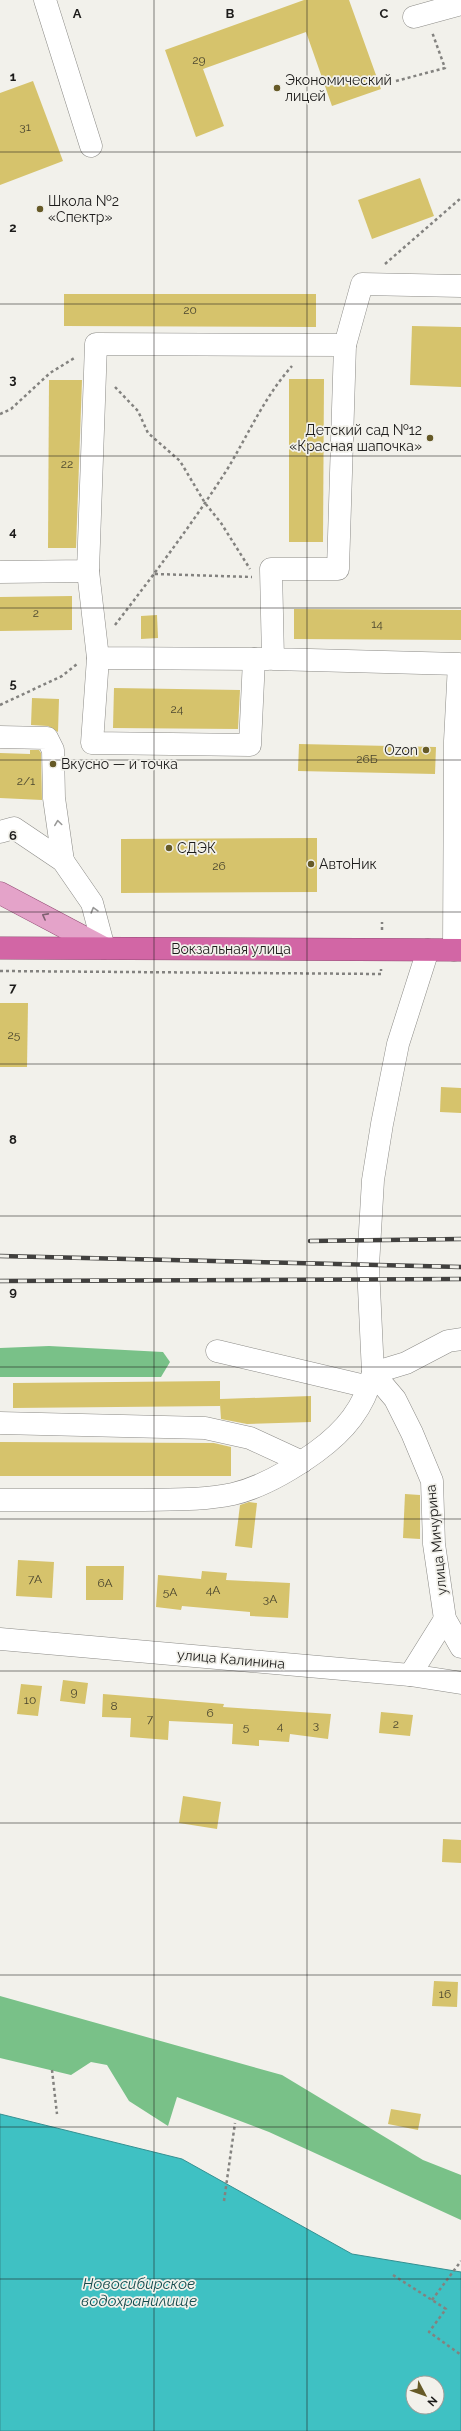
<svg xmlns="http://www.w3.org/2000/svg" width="461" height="2431" font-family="Raleway,sans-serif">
<rect width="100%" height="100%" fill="#f2f1eb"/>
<g fill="#79c188">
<polygon points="49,1346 163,1352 170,1362 161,1377 0,1377 0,1348"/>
<polygon points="0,1996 282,2075 423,2160 461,2175 461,2220 269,2132 177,2097 168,2126 129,2101 107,2065 91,2062 71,2075 0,2058"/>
</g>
<path fill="#3fc1c3" stroke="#359091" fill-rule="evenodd" d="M0 2114 182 2159 352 2254 461 2272V2431H0ZM413 2383H437V2407H413Z"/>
<g fill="#d6c36c">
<polygon points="304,0 349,0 381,89 332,106 306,32 203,69 224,126 196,137 165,50"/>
<polygon points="33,81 63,161 0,185 0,93"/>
<polygon points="420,178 434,216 372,239 358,200"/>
<polygon points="64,294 316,294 316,327 64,326"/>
<polygon points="412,326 461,327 461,387 410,385"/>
<polygon points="289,379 324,379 323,542 289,542"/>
<polygon points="49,380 82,380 76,548 48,548"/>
<polygon points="72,596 72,630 0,631 0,597"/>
<polygon points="294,609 461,610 461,640 294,639"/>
<polygon points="157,615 158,638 141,639 141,616"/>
<polygon points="114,688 240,690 238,729 113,728"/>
<polygon points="32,698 59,699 58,732 48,726 31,725"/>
<polygon points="299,744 436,747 435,774 298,771"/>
<polygon points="30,750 39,750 41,753 42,800 0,798 0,753 30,754"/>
<polygon points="317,838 317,892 121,893 121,839"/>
<polygon points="0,1003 28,1003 27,1067 0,1067"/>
<polygon points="441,1087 461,1088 461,1113 440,1112"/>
<polygon points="220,1381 220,1399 311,1396 311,1422 247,1424 221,1419 220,1404 220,1406 13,1408 13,1383"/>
<polygon points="0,1442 214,1443 231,1447 231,1476 0,1476"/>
<polygon points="405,1494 420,1495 420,1539 403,1538"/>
<polygon points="249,1502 257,1503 252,1548 235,1546 240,1505"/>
<polygon points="18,1560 54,1562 52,1598 16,1596"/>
<polygon points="86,1566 124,1566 123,1600 86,1600"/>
<polygon points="202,1571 227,1573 226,1580 290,1583 288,1618 250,1616 250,1612 182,1606 181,1610 156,1607 158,1575 201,1579"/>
<polygon points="63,1680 88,1683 85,1704 60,1701"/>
<polygon points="21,1684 42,1686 38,1716 17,1714"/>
<polygon points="103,1694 224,1704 223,1707 331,1714 328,1739 290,1734 289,1742 259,1740 259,1746 232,1744 233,1724 169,1721 168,1740 130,1737 131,1718 102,1717"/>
<polygon points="381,1712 413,1715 410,1736 379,1733"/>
<polygon points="183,1796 221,1802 217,1829 179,1823"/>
<polygon points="443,1839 461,1840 461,1863 442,1862"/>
<polygon points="434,1981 458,1982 457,2007 432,2006"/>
<polygon points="391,2109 421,2114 418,2130 388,2124"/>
</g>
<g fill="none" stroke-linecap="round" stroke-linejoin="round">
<defs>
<g id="minor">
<polyline points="45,0 91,146"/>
<polyline points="414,17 461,4"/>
<polyline points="345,345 362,284 461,286"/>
<polyline points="88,571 98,658 268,659"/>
<polyline points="0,572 88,571 96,344 345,345 338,569 271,569 273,659 459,664 455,741 454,950"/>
<polyline points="98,658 92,743 250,745 254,659"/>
<polyline points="0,737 47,738 53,750 54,798 63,861"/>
<polyline points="0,832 14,828 63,861 92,903 104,948"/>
<polyline points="217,1351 369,1387"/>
<polyline points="373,1373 395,1399 412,1433 432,1481 434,1544 445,1619 461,1647"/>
<polyline points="373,1373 406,1363 448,1341 461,1339"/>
<polyline points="0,1423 205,1428 250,1438 302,1462"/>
<path d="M0 1500C44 1500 89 1500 133 1500 167 1499 200 1501 233 1494 263 1487 291 1470 316 1452 345 1431 364 1408 373 1373L368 1266 373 1180 382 1124 398 1044 428 950"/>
<polyline points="0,1639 410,1675 461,1683"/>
<polyline points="410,1675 445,1619"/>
</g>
<polyline id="major" points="0,893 104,948"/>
<polyline id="highway" points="0,948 461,950"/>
</defs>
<use href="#minor" stroke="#8c8b87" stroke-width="23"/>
<use href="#major" stroke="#934c75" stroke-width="23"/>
<use href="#highway" stroke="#934c75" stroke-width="23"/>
<g stroke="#83827f" stroke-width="2.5" stroke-dasharray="3 3" stroke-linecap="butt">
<polyline points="396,81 445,68 432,32"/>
<polyline points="385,264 461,198"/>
<polyline points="115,387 138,411 148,433 180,461 205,503 221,523 250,569"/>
<polyline points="0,414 11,409 50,373 76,357"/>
<polyline points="155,574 252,577"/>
<path d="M115 625C155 573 193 523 228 468 249 433 265 396 292 366"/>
<polyline points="0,705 62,676 77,664"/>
<polyline points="382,930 382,922"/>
<polyline points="0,971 381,974 381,969"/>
<polyline points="52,2070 57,2114"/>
<polyline points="224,2201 235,2123"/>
<polyline points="393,2275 446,2309 429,2332 461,2355"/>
<polyline points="432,2300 461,2261"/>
</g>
<use href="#minor" stroke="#fff" stroke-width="22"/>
<use href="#major" stroke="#e4a3c9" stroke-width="22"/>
<use href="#highway" stroke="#d266a5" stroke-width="22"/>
<defs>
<g id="rail">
<polyline points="310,1241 461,1239"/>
<polyline points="0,1256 461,1267"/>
<polyline points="0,1281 461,1279"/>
</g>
</defs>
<use href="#rail" stroke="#41403e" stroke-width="4.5"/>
<use href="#rail" stroke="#f2f1eb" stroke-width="3" stroke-dasharray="9" stroke-linecap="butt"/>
</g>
<defs><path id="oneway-chevron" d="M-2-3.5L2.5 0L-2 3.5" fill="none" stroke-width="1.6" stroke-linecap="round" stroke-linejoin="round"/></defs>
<g stroke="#999998">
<use href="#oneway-chevron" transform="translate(58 823) rotate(-98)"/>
<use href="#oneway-chevron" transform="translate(94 910) rotate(-106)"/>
</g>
<use stroke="#806072" href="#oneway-chevron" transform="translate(45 916) rotate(-152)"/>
<path fill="none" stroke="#1d1c1b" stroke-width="1" stroke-opacity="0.55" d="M154 0V2431M307 0V2431M0 152H461M0 304H461M0 456H461M0 608H461M0 760H461M0 912H461M0 1064H461M0 1216H461M0 1367H461M0 1519H461M0 1671H461M0 1823H461M0 1975H461M0 2127H461M0 2279H461"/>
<g fill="#665a27" stroke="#f2f1eb" stroke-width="1.5">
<circle cx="277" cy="88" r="4"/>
<circle cx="40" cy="209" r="4"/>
<circle cx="430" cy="438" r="4"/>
<circle cx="426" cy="750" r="4"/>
<circle cx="53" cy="764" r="4"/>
<circle cx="169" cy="848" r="4"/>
<circle cx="311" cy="864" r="4"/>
</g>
<g text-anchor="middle" stroke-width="3.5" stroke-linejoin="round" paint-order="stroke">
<g font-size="12" fill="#4b462f">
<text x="199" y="64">29</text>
<text x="25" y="131">31</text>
<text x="190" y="314">20</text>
<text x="67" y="468">22</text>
<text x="36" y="617">2</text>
<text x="377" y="628">14</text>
<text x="177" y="713">24</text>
<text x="367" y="763">26Б</text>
<text x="26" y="785">2/1</text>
<text x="219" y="870">26</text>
<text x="14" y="1039">25</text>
<text x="35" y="1583">7А</text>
<text x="105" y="1587">6А</text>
<text x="213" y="1594">4А</text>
<text x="170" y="1596">5А</text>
<text x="270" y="1603">3А</text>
<text x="74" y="1696">9</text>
<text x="30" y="1704">10</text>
<text x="114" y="1710">8</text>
<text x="210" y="1717">6</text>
<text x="150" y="1723">7</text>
<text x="396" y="1728">2</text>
<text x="316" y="1729">3</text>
<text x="280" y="1730">4</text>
<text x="246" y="1731">5</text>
<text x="445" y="1998">16</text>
</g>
<g font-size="14" fill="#1d1c1b" stroke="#f2f1eb" text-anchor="start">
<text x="285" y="85">Экономический<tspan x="285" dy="16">лицей</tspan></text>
<text x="48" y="206">Школа №2<tspan x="48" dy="16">«Спектр»</tspan></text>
<text x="422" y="435" text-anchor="end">Детский сад №12<tspan x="422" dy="16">«Красная шапочка»</tspan></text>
<text x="418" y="755" text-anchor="end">Ozon</text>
<text x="61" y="769">Вкусно — и точка</text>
<text x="177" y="853">СДЭК</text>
<text x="319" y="869">АвтоНик</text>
</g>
<g font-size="14" fill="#1d1c1b" stroke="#f2f1eb">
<text x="231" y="954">Вокзальная улица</text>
<text transform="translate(436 1540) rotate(-96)" y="5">улица Мичурина</text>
<text transform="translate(231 1659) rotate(5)" y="5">улица Калинина</text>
</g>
<g font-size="15" font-style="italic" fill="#144b4d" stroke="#f2f1eb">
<text x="139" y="2289">Новосибирское<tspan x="139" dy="17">водохранилище</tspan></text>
</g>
</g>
<g font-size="13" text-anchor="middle" font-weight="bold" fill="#1d1c1b" stroke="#f2f1eb" stroke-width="3.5" stroke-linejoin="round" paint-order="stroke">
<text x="77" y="18">A</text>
<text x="230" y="18">B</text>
<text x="384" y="18">C</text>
<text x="13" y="81">1</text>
<text x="13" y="232">2</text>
<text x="13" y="384">3</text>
<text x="13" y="536">4</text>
<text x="13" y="688">5</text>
<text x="13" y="840">6</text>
<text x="13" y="992">7</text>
<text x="13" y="1144">8</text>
<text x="13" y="1296">9</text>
</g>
<g transform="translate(425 2395) rotate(131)"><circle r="19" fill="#f2f1eb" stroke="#9d9c98"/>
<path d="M0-3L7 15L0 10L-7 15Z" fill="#665a27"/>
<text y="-6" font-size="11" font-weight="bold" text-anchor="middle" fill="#1d1c1b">N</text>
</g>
</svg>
